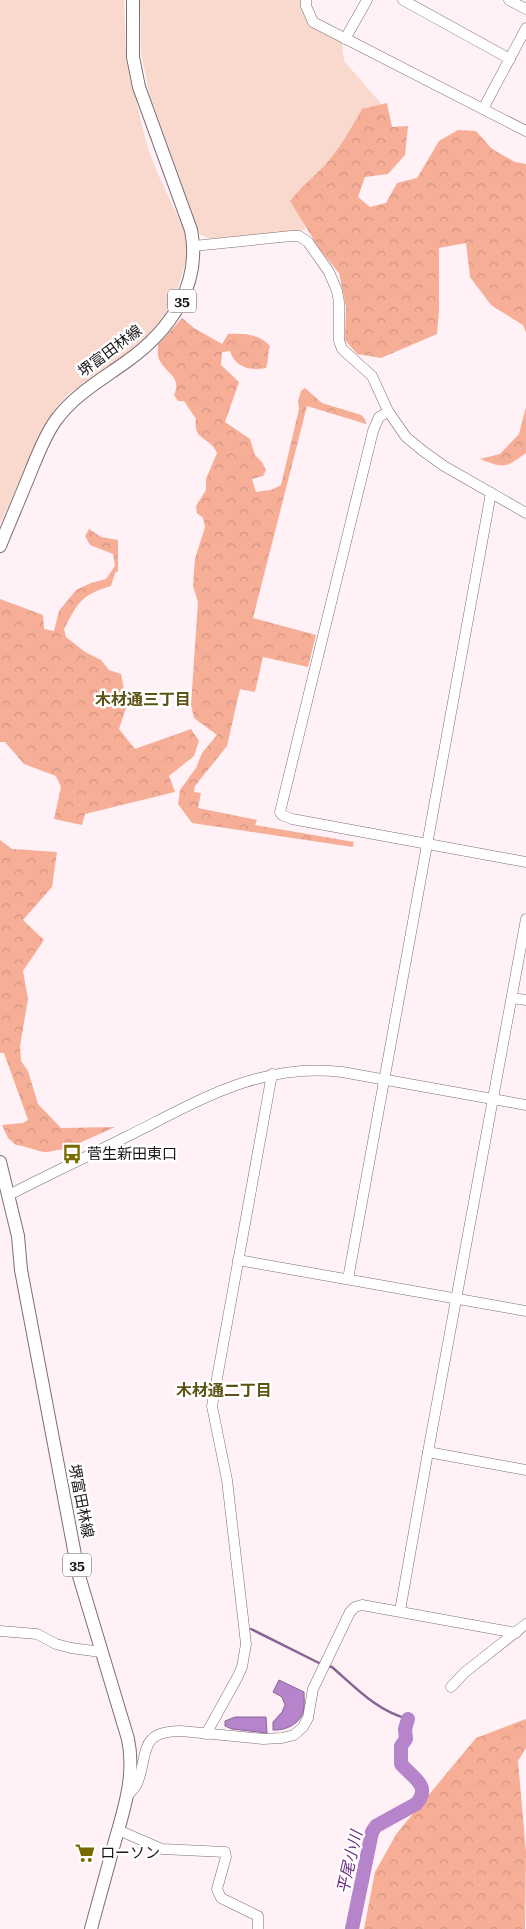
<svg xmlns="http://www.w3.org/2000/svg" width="526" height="1929" font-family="'Roboto Serif','Noto Sans JP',serif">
<defs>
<pattern id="forest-crowns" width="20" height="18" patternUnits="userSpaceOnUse" patternTransform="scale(1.25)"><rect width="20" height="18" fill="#f6ae97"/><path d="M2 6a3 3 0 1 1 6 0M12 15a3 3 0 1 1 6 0" fill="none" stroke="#d29582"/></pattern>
</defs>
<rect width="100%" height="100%" fill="#fff1f5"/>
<g fill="#f9d8cd">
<polygon points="0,0 124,0 126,58 146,142 156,170 187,236 187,259 177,290 158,328 123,358 68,394 56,408 45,425 0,524"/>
<polygon points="140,0 301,0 302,6 342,43 344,61 390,114 371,137 302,205 305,230 210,239 199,234 191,209 150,95 141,54"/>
</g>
<g fill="url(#forest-crowns)">
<path d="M387 103 392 127 408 126 405 155 388 174 365 177 358 197 370 207 386 203 397 183 417 178 439 141 458 130 476 131 492 149 515 162 526 164V332L523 325 491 305 470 277 466 243 439 248V311L437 334 381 358 357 354 345 340 346 307 339 273 320 250 290 201C301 187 314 177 326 164 340 148 352 127 362 109Z"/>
<path d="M182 318 194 328 222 344 228 334C243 333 260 334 270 346 267 354 269 360 266 368 249 371 235 367 230 351L222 352 221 365 239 382 225 422 250 439 255 455 262 462 266 470 263 476 252 479 256 492 271 490 281 485 299 409 298 401 301 391 305 388 322 403 361 415 365 419 366 424 307 406 253 618 316 635 308 667 263 657 255 692 240 689 227 746 195 786 194 792 201 793 198 808 257 820 255 825 354 842 353 847 192 823 178 804 180 790 196 768 202 753 217 735 194 718 191 705 198 602 193 586 195 559 205 527 203 518 197 513 196 506 206 490V479L217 453C210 436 193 442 196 419L184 401H178L174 395C182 377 167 374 160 361 157 357 158 350 158 345Z"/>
<path d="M526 407V453C504 469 504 468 480 459L500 454 519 434Z"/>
<path d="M89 529 101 537 118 540V571L115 573 111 586C79 596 79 602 64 629L66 637 85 652 101 660 109 670 121 674 127 705 119 729 135 749 191 729 199 741 194 756 169 776 175 792 85 814 82 825 54 819 61 787 56 776 24 764 5 742H0V599L43 615 44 629 54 631 59 611 76 590 91 583 106 579 115 566 113 554 90 545 85 536Z"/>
<path d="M0 840 12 849 57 852 52 887 23 920 44 940 23 971 28 999 20 1046 21 1061 28 1071 38 1104 61 1128 115 1127 64 1150C55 1149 50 1153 44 1152 34 1150 26 1146 16 1145L8 1138 2 1125 23 1123 28 1120 4 1053H0Z"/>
<polygon points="526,1719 526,1748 518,1761 526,1852 525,1929 364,1929 375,1872 397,1833 476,1738"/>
</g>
<g fill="#b584ca" stroke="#876495">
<path d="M279 1680 304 1692C304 1699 305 1707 303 1713 299 1724 285 1731 273 1730V1722L282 1712 285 1705 282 1697 273 1692Z"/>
<polygon points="235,1717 266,1717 267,1733 232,1729 225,1726 225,1721"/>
</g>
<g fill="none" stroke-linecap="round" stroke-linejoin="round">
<g stroke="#876495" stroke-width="2.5">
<polyline points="251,1629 321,1664"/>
<path d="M326 1666 332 1667C356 1688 377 1711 408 1719"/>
</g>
<path stroke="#b584ca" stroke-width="14" d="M352 1929 372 1832 376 1826 416 1804C432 1786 413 1778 401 1764V1746L406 1739 405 1729 408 1719"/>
<defs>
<g id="minor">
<polyline points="306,0 306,6 313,22 526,131"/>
<polyline points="403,0 510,59"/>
<polyline points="509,0 526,9"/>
<polyline points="345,39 367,0"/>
<polyline points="483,109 526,28"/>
<polyline points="194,246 291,236 299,236 308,242 329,272 337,291 339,302 339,341 342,349 372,376 388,411 406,437 423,451 444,466 526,513"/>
<polyline points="388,412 379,417 373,431 280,812 282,815 292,819 526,862"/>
<polyline points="526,919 428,1452 526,1470"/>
<polyline points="512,998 526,1000"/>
<path d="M9 1195C47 1175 87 1157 126 1137 197 1102 259 1062 342 1072L526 1105"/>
<polyline points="238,1260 526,1311"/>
<polyline points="348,1279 491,493"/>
<polyline points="400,1611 428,1452"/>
<polyline points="0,1631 37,1634 56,1644 71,1648 101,1652"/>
<polyline points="451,1687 464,1673 526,1624"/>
<polyline points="206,1734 237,1678 242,1667 246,1644 227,1480 212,1406 272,1074"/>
<path d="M127 1796C130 1793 135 1788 137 1784 149 1755 137 1731 181 1731L263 1739 282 1738 294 1735 303 1727 308 1718 313 1689 350 1612 355 1607 362 1605 516 1633"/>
<polyline points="118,1830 162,1849 225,1852 226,1857 217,1889 221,1898 258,1916 258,1929"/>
</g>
<g id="major">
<path d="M0 546C10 521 21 496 31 471 38 454 45 435 56 420 74 395 101 380 126 362 170 331 202 285 191 230L139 87 133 57V0"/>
<path d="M0 1162 18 1236 21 1270 79 1576 128 1739C136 1777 123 1812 113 1848 106 1875 98 1902 91 1929"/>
</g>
</defs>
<use href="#minor" stroke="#7b6f73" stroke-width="11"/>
<use href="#major" stroke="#7b6f73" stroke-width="14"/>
<use href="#minor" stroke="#fff" stroke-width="10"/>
<use href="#major" stroke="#fff" stroke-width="12"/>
</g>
<defs>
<symbol id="bus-bare" viewBox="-9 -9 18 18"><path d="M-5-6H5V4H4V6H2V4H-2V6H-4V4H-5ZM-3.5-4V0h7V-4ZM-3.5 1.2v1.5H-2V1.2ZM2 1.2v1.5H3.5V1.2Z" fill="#776a01" stroke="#fff" stroke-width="2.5" paint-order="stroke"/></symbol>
<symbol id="supermarket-bare" viewBox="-9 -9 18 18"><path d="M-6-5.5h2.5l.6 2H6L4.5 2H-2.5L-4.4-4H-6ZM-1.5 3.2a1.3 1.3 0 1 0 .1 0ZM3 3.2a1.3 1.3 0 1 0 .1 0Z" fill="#776a01" stroke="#fff" stroke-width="2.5" paint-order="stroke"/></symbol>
</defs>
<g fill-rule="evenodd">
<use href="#bus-bare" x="58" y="1140" width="28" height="28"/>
<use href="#supermarket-bare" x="71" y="1839" width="28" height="28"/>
</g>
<g text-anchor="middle" stroke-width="5" stroke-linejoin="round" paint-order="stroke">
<g fill="#fff" stroke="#615d5f" stroke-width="1">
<rect x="168" y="289.5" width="28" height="23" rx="4"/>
<rect x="63" y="1553.5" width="28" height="23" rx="4"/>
</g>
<g font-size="14" font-weight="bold" fill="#1d181a">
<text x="182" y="306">35</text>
<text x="77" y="1570">35</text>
</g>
<g font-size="15" fill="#1d181a" stroke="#fff">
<text transform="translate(110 351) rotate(-37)" y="5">堺富田林線</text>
<text transform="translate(81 1501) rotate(79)" y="5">堺富田林線</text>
</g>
<g font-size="15" fill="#1d181a" stroke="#fff" text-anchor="start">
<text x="87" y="1159">菅生新田東口</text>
<text x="100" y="1858">ローソン</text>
</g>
<g font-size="16" font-weight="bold" fill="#5d5316" stroke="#fff">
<text x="143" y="705">木材通三丁目</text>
<text x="224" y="1396">木材通二丁目</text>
</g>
<g font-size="16" font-style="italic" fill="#6d3085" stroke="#fff">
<text transform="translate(349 1862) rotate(-77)" y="6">平尾小川</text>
</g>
</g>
</svg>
